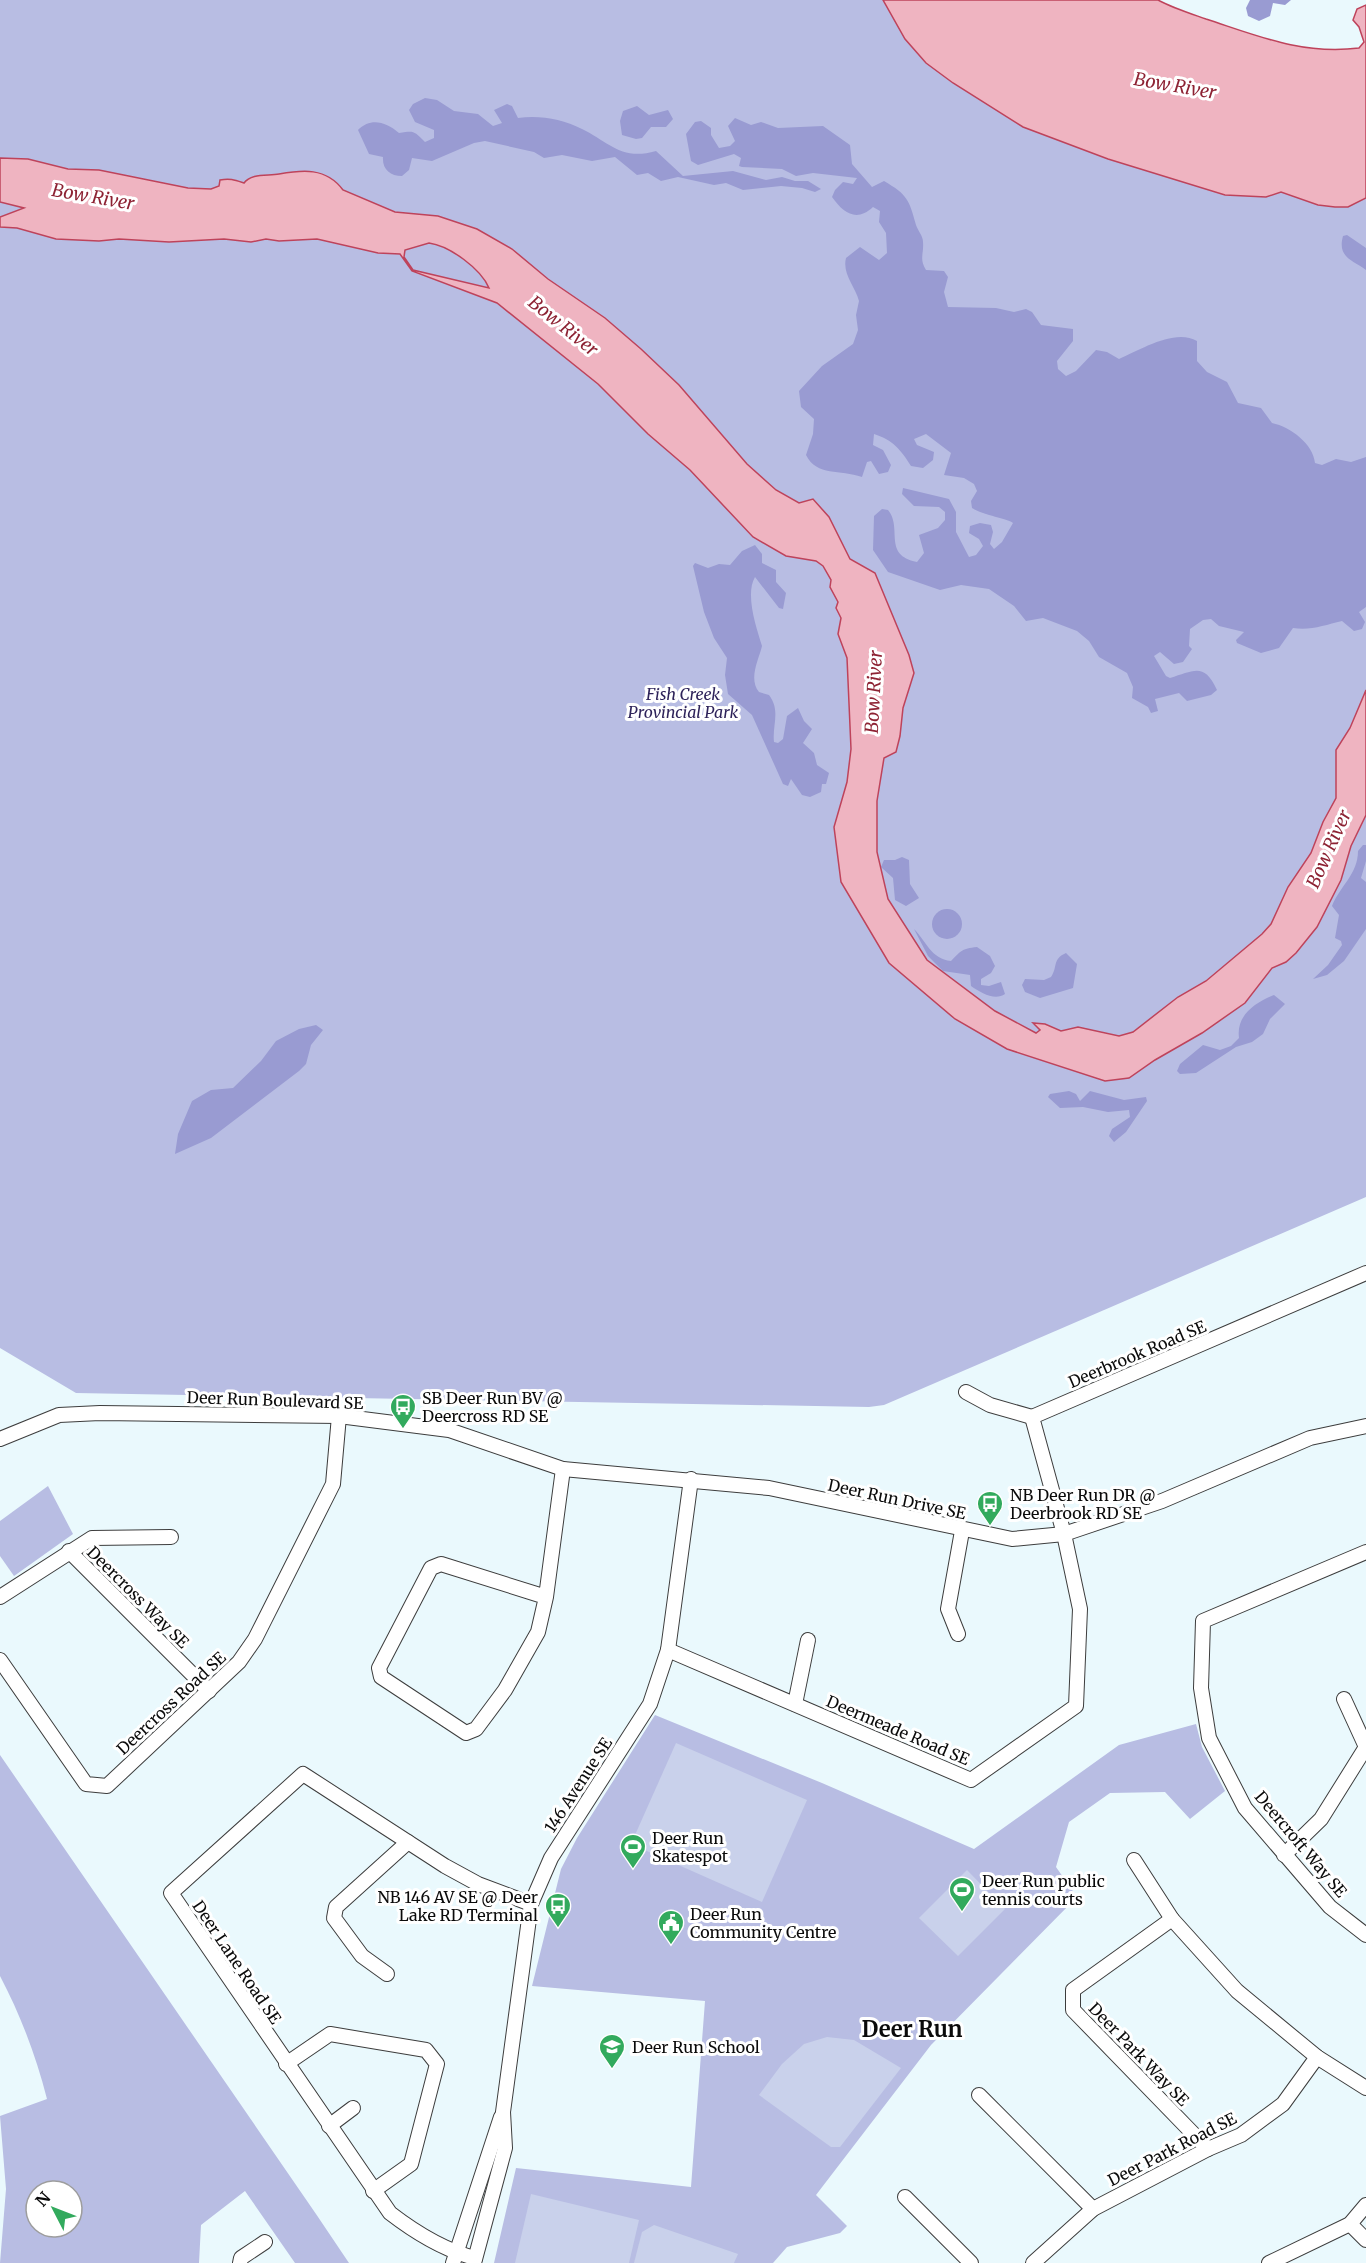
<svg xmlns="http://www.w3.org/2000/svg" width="1366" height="2263" font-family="Merriweather,serif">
<rect width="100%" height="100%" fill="#eaf9fd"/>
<g fill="#b8bde3" fill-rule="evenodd">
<polygon points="0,0 905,0 1366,157 1366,1197 884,1405 869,1407 76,1393 0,1348"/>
<polygon points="48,1486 73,1534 14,1576 0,1556 0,1521"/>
<polygon points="655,1715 822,1783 974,1849 1119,1745 1196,1724 1202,1747 1225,1791 1190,1819 1165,1792 1110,1793 1069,1822 1056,1867 1077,1897 931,2045 816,2195 847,2226 840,2233 787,2247 773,2263 494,2263 516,2168 691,2187 705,2001 532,1986 561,1869 577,1838"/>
<path d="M0 1755 316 2214 349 2263H295L245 2191 201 2225 199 2263H0L6 2189 0 2116 47 2099C36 2056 21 2016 0 1976ZM36 2191H72V2227H36Z"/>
</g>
<g fill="#999bd2">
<polygon points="1250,0 1291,0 1285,5 1273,3 1270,16 1259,21 1248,16 1246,8"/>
<path d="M425 98 437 100 454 111 478 114 493 126 502 123 494 110 507 104 512 106 518 118C540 115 562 119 582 129 609 142 621 161 656 151L683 176 733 171 766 180 782 177 795 181H808L821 189 815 192 802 188 781 186 743 190 726 183 714 185 678 177 661 181 648 173 637 175 615 157 592 161 562 155 544 158 534 152 485 141 474 143 432 161 412 158 409 170 402 176C390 176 382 169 383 157L369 154 358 130C371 117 386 122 399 133 414 131 413 130 425 142L434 138V130L415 122 409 110 413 104Z"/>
<polygon points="637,106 649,115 668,110 673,119 666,127 651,127 642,138 636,139 622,135 620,121 623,111"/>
<path d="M735 118 751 125 761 122 778 128 823 126 850 145 852 164 872 187 884 181C908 195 909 200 916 225 918 231 923 236 923 242 924 254 919 259 926 270L944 271 948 277 944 292 948 307 996 308 1014 312 1026 309 1032 312 1041 325 1073 329V341L1057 361 1058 369 1066 376 1076 371 1096 350 1107 352 1119 359C1140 350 1175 328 1197 341V361L1207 372 1227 382 1238 403 1261 408 1272 423C1291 427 1313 444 1315 463L1322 465 1336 459 1351 462 1366 457V607L1359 612 1365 622 1362 629 1354 631 1342 621C1325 625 1310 631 1293 628L1279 648 1261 653 1237 643 1236 640 1244 632 1219 626 1211 619 1203 620 1190 629 1189 646 1192 649 1183 662 1174 664 1160 652 1154 656 1166 676 1170 678C1194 671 1204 662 1217 690L1211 695 1187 701 1179 693 1155 699 1158 711 1151 713 1148 707 1132 698 1133 687 1127 673 1099 657 1089 641 1077 631 1043 618 1026 621 1014 606 989 589 961 585 940 590 888 572 873 550 874 516 882 509 888 510C903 528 882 555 917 562L924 553 919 535 938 528 945 520V512L939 507 914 506 902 494 903 488 949 499 956 512V532L969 557 976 555 983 546 979 539 969 533 970 526 980 523 991 525 993 532 990 544 994 549 1002 542 1013 523C1007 518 985 516 972 508L971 501 977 491 974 484 964 478 944 475 951 453 926 434 914 439 917 445 934 452 933 460 923 468 911 466C901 450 893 440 874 434L873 445 883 450 891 465 888 472 879 474 871 461 867 462 862 477C840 469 817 477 806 455L813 434 814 419 801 407 799 391 822 366 853 344 858 330 856 315 859 301C855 286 842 274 846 258L860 247 879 260 887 253 886 233 879 222 880 211 873 207C857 222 844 214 832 197L835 190 843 182 853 184 857 178 813 173 796 176 782 169 742 167 739 166 741 158 734 154 698 165 691 161 686 134 695 122 701 121 711 128V135L719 148 730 146 735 141 728 126Z"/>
<path d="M1347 235 1366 248V270C1353 260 1337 258 1343 236Z"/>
<path d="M755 545 762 554V563L776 570V582L786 593 783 609 779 608 755 577C745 594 756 627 762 646 759 659 748 679 759 692L769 695C781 711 772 725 774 742L778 743 783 739 787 716 798 708 804 721 812 729 803 743 814 753 817 765 829 773 826 784H822L821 792 810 797 802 795 791 779 788 786 783 784 752 715 728 694 725 675 727 658 714 638 704 612 693 566 695 563 708 568 719 564 730 565 742 551Z"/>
<path d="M1363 845H1366V861L1361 878 1366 882V929L1344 961 1327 975 1313 979 1328 965 1342 945 1341 941 1335 938 1339 915 1332 906C1340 886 1358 874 1358 851Z"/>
<polygon points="902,857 909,860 910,884 919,898 906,906 895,900 893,878 881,867 884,860 895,860"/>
<circle cx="947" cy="924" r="15"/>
<path d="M914 929C926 941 931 959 951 961 962 950 961 949 977 947L990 956 995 966 991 973 981 979V985L989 986 1001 982 1005 994C995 1001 981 993 971 986L970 975 943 971 928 956Z"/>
<path d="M1066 953 1077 964 1073 988 1040 998 1025 992 1022 985 1025 979 1044 980 1051 977C1058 967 1052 959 1066 953Z"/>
<path d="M1274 995 1285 1004 1270 1019 1263 1034 1252 1042 1236 1047 1196 1073 1180 1074 1177 1071 1180 1064 1203 1045 1220 1050 1231 1046 1239 1038C1236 1016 1254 1003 1274 995Z"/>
<polygon points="316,1025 323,1030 311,1045 306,1064 299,1071 211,1138 175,1154 178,1134 192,1101 211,1090 233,1088 261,1061 276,1041 299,1029"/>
<polygon points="1069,1091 1076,1094 1080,1101 1090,1091 1124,1100 1146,1097 1147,1101 1126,1132 1114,1142 1109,1136 1112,1129 1130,1117 1129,1110 1108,1112 1083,1107 1060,1108 1048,1097 1050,1094"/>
</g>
<g fill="#c9d1eb">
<polygon points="676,1743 807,1800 762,1902 631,1844"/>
<polygon points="967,1870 1005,1909 958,1956 919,1918"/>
<polygon points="827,2037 854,2040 901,2068 840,2147 831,2147 759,2095 782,2064 804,2044"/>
<polygon points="531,2194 639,2220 629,2263 515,2263"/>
<polygon points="654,2225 738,2254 734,2263 634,2263 642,2232"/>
</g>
<g fill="#efb4c1" stroke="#be435b" stroke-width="1.5" fill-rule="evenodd">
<path d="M883 0H1158C1173 8 1189 13 1206 19 1258 36 1302 55 1359 48L1364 42 1359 27 1353 20 1357 9 1366 5V198L1348 207H1335L1318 205 1281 192 1266 197 1225 195 1108 159 1023 127 953 83 926 63 905 39Z"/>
<path d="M0 158 28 159 68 169 99 170 188 188 211 189 219 186 220 180C230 178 235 180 244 183 251 173 267 176 279 174 302 170 326 167 343 190L395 212 438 216 477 229 512 249 548 279 605 318 641 349 679 385 747 464 776 490 799 503 813 499 829 517 850 559 875 573 909 655 914 673 903 708 900 736 896 752 884 758 877 801V852L888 899 927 960 995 1011 1036 1033 1040 1030 1033 1023 1045 1024 1061 1031 1078 1027 1119 1036 1133 1032 1178 997 1206 981 1262 934 1271 924 1288 887 1311 853 1323 822 1336 798V750L1350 728 1366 690V815L1351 846 1341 880 1317 927 1296 953 1286 962 1272 968 1245 1003 1202 1033 1155 1060 1129 1078 1105 1081 1007 1049 955 1019 889 963 841 882 834 827 847 782 851 749 847 658 838 634 841 618 836 608 838 602 830 587 831 580 823 566 816 561 786 556 753 537 690 470 648 434 598 384 497 303 412 271 400 254 378 253 317 239 279 241 266 239 251 242 224 239 169 242 119 239 99 241 56 239 17 228 0 227V217L24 208 0 202ZM429 243C450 246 481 269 489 288L413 270 404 257 405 250Z"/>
</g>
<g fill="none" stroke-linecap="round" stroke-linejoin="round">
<defs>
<g id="minor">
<polyline points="966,1392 990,1405 1032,1417"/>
<polyline points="0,1439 59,1415 100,1413 339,1416 449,1430 563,1469 769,1488 1012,1539 1064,1534 1162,1501 1310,1438 1366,1426"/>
<polyline points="69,1551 209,1691"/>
<polyline points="1366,1552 1203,1621 1201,1688 1209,1738 1245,1808 1330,1907 1366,1935"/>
<polyline points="0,1597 92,1538 171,1537"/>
<polyline points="546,1597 441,1564 431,1568 379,1668 381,1677 466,1733 476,1729 505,1690 538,1632 546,1597 563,1469"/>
<polyline points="958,1634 948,1609 962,1531"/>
<polyline points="668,1650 971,1780 1076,1706 1080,1609 1064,1534 1032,1417 1366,1273"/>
<polyline points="0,1660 86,1784 107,1786 239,1662 255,1639 333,1484 339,1416"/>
<polyline points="795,1704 808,1640"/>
<polyline points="1284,1855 1321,1819 1366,1747 1344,1699"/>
<polyline points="1134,1860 1172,1919"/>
<polyline points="387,1974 362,1956 334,1918 336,1907 408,1842"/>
<polyline points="286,2064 330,2034 426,2050 437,2064 411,2164 373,2191"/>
<polyline points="979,2095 1093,2209"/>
<polyline points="329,2126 353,2108"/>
<polyline points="1208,2149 1073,2010 1073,1990 1172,1919 1237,1991 1317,2057 1366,2088"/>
<polyline points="905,2197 971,2263"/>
<polyline points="1350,2224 1366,2240"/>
<path d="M475 2258C443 2250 416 2233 390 2213L171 1893 303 1774 445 1866 478 1884 531 1904"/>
<polyline points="240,2263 241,2258 265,2242"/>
<polyline points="453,2263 501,2117"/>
<polyline points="474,2263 505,2148 503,2112 531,1904 551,1858 650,1704 668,1650 691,1479"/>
<polyline points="1033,2263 1093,2209 1208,2149 1241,2135 1283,2104 1317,2057"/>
<polyline points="1269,2263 1350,2224 1366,2205"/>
</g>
</defs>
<use href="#minor" stroke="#3d3d3d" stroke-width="16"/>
<use href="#minor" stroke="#fff" stroke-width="14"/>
</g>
<defs>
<symbol id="bus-pin" viewBox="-11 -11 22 30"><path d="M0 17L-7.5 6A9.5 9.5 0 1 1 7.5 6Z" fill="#32aa5d" stroke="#fff"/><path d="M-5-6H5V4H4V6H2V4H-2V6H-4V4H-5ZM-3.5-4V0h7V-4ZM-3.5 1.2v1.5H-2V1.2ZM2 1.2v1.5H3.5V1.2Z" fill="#fff"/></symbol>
<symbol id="stadium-pin" viewBox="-11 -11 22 30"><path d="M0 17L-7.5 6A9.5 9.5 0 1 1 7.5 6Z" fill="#32aa5d" stroke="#fff"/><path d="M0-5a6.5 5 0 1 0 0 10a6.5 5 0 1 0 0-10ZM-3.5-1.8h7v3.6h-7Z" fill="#fff"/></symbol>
<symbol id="civic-pin" viewBox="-11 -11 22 30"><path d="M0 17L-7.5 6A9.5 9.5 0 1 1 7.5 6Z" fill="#32aa5d" stroke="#fff"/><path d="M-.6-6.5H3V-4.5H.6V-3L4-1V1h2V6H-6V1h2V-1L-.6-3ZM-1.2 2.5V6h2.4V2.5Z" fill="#fff"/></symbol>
<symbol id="school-pin" viewBox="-11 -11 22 30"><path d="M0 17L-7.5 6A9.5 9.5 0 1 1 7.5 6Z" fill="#32aa5d" stroke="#fff"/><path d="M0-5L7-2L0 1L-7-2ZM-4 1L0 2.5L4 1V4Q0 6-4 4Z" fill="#fff"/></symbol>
</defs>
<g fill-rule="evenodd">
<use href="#bus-pin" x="388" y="1392" width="30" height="40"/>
<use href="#bus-pin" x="975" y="1489" width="30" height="40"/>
<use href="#stadium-pin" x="618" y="1832" width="30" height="40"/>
<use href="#stadium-pin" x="947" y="1875" width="30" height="40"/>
<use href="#bus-pin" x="543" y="1891" width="30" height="40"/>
<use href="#civic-pin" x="656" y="1908" width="30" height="40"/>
<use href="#school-pin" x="597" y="2032" width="30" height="40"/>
</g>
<g text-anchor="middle" stroke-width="6" stroke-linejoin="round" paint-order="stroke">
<g font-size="16" font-style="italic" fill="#2e235a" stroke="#fff">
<text x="683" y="700">Fish Creek<tspan x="683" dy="18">Provincial Park</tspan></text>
</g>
<g font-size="16" fill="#0a0a0a" stroke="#fff">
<text transform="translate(1137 1354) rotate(-23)" y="6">Deerbrook Road SE</text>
<text transform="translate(275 1400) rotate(2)" y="6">Deer Run Boulevard SE</text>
<text transform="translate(897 1499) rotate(12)" y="6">Deer Run Drive SE</text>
<text transform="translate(138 1597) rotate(45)" y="6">Deercross Way SE</text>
<text transform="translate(171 1703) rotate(-43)" y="6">Deercross Road SE</text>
<text transform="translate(898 1730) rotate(23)" y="6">Deermeade Road SE</text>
<text transform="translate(578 1785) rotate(-57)" y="6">146 Avenue SE</text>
<text transform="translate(1301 1844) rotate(50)" y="6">Deercroft Way SE</text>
<text transform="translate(237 1962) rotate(56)" y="6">Deer Lane Road SE</text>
<text transform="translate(1139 2054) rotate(46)" y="6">Deer Park Way SE</text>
<text transform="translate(1172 2149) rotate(-27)" y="6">Deer Park Road SE</text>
</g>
<g font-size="16" fill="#0a0a0a" stroke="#fff" text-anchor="start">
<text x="422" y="1404">SB Deer Run BV @<tspan x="422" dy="18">Deercross RD SE</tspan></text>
<text x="1010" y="1501">NB Deer Run DR @<tspan x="1010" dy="18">Deerbrook RD SE</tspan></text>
<text x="652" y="1844">Deer Run<tspan x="652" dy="18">Skatespot</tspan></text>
<text x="982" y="1887">Deer Run public<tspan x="982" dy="18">tennis courts</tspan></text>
<text x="538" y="1903" text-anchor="end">NB 146 AV SE @ Deer<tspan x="538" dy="18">Lake RD Terminal</tspan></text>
<text x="690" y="1920">Deer Run<tspan x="690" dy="18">Community Centre</tspan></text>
<text x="632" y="2053">Deer Run School</text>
</g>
<g font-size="18" font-style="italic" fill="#8d2233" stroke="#fff">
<text transform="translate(1175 86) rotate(10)" y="6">Bow River</text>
<text transform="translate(93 197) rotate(10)" y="6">Bow River</text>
<text transform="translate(563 326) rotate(39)" y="6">Bow River</text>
<text transform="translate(874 692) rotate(-87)" y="6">Bow River</text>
<text transform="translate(1329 849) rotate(-66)" y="6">Bow River</text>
</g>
<g font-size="22" font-weight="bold" fill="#0a0a0a" stroke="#fff">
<text x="912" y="2037">Deer Run</text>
</g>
</g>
<g transform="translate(54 2209) rotate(312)"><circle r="28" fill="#ffffff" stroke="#9d9d9d" stroke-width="1.5"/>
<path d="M0-4.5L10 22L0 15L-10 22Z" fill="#32aa5d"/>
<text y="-9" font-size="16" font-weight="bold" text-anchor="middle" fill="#0a0a0a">N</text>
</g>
</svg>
